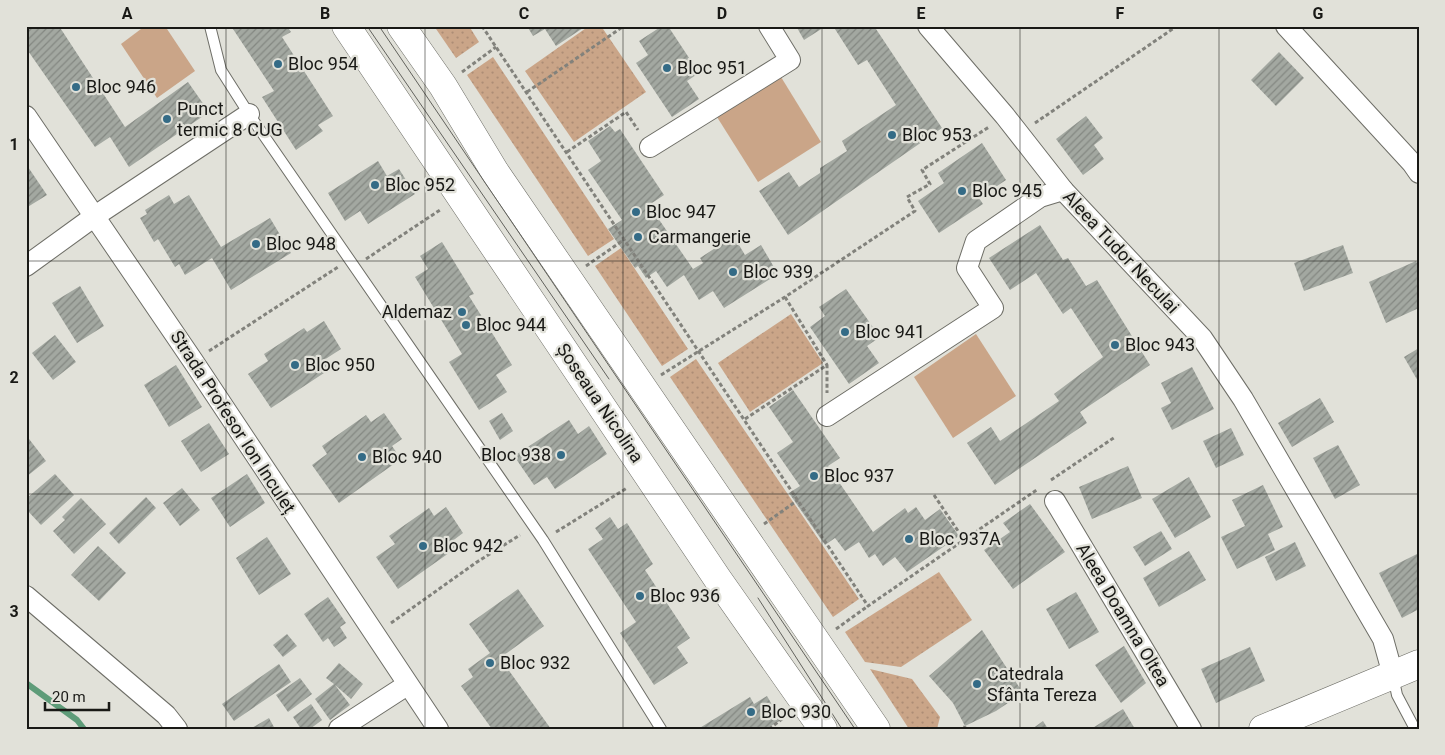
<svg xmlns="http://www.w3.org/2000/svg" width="1445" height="755" font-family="Roboto,sans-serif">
<defs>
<pattern id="grass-dots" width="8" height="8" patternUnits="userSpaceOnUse" patternTransform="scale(1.25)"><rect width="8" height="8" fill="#caa588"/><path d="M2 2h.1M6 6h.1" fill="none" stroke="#ad8d75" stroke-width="1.8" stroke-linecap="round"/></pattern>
<pattern id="building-hatch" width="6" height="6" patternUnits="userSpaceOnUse" patternTransform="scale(1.25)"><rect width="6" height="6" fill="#a3a8a1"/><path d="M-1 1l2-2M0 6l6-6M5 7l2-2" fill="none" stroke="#848882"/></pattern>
</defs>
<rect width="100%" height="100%" fill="#e1e1d9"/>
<g fill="url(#grass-dots)">
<polygon points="434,26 469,26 479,42 456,58"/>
<polygon points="589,26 601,26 646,92 574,142 525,71"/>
<polygon points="493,57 614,239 588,256 467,75"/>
<polygon points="621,248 688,349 662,366 595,266"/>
<polygon points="791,314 823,363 750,412 718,363"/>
<polygon points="696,359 859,599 833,617 670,377"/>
<polygon points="939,572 972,620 901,667 865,662 845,632"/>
<polygon points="870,669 912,679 940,717 937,729 909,729"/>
</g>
<g fill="#caa588">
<polygon points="145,26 165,26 195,71 157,98 121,44"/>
<polygon points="781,77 821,142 758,182 717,117"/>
<polygon points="976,334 1016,396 953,438 914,377"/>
</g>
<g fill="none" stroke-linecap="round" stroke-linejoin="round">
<polyline stroke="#5e9c79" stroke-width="6" points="26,683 77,720 84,729"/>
</g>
<g fill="url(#building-hatch)">
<polygon points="26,26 59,26 125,127 188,82 209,112 129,167 110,137 95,147 26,48"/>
<polygon points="231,26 287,26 291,32 282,37 333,116 318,125 323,131 296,150 262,97 274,91"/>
<polygon points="527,26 586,26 556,46 545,29 533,36"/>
<polygon points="662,26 668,26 699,73 687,81 699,99 672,117 636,63 648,55 639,41"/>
<polygon points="796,26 826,26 804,40"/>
<polygon points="833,26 874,26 942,128 788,235 759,191 789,172 799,187 820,173 820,168 847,151 842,141 896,105 867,60 858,65"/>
<polygon points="1279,52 1304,78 1276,106 1251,80"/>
<polygon points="1086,116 1103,138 1094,145 1104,159 1083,175 1056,139"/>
<polygon points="610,126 615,132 620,129 664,195 649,205 693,269 703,263 700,258 726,241 728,245 736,240 745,255 761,245 778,274 724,308 713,291 699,300 684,275 667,287 656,271 646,278 638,266 635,268 608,229 622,220 588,170 601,161 588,141"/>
<polygon points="982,143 1006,180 979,198 983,204 939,233 918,201 944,183 938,173"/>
<polygon points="378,161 387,176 399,169 415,194 368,224 360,211 345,221 328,193"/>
<polygon points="26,164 47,195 26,208"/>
<polygon points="169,195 174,204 189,195 221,247 270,218 291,253 231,290 212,258 185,275 179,264 175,267 158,239 154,242 140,218 147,214 145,210"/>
<polygon points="1040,225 1063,260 1068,258 1086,286 1097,280 1150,365 1080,412 1087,423 995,485 967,443 991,427 1000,441 1059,401 1054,394 1103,357 1071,308 1063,314 1036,273 1010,290 989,258"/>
<polygon points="442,242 474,294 469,296 512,365 496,375 507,392 479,410 449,362 462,354 415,277 428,269 420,256"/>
<polygon points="1343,245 1353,273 1304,291 1294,263"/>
<polygon points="1416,261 1419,268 1419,308 1386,323 1369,282"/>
<polygon points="80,286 104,326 77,343 52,303"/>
<polygon points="846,289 880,337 867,346 879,363 849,384 810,327 825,316 819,307"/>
<polygon points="324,321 341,349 324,360 330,369 271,408 248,374 268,361 264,354 304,328 307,332"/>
<polygon points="55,335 76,362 53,380 32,353"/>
<polygon points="1419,348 1419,383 1404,357"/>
<polygon points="176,365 202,407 169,427 144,385"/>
<polygon points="1192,367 1214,409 1172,430 1161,408 1171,403 1161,383"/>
<polygon points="793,390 840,458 828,466 873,532 905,508 908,513 916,507 925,520 940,509 959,536 907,572 895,557 883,566 875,554 869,558 859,542 845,551 835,538 825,545 789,493 800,486 777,453 793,442 769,407"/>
<polygon points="1320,398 1334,422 1292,447 1278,423"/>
<polygon points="384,413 402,439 392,446 401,459 339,503 312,465 327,454 322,446 366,415 371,422"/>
<polygon points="502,413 513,431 500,440 489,421"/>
<polygon points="569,420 578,434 589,426 607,454 555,489 547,477 534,485 514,456"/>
<polygon points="209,423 229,454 201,472 181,441"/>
<polygon points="1231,428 1244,455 1216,468 1203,441"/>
<polygon points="26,435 46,461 26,477"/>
<polygon points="1338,445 1360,485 1335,499 1313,458"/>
<polygon points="1128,466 1142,498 1092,519 1079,487"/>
<polygon points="55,474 74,495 41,525 26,509 26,499"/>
<polygon points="247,474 265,503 230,527 211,498"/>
<polygon points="1189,477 1211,517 1175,538 1152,499"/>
<polygon points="1263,485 1283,527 1268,534 1275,550 1237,569 1221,537 1245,526 1232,500"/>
<polygon points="182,488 200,510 180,526 163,503"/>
<polygon points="146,497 156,508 119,544 109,533"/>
<polygon points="81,498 106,524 74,554 53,531 65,520 62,517"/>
<polygon points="1030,504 1065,552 1013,589 984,550 1010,532 1003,523"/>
<polygon points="446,507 463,533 451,542 456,548 398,589 376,557 395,544 389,536 429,508 434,516"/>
<polygon points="610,517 618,529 627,523 653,564 645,570 690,638 677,647 688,663 654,685 620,633 636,622 588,549 603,539 595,528"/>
<polygon points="1161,531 1172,549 1145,566 1133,547"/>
<polygon points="267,537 291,574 259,595 236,558"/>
<polygon points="1295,542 1306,566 1276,581 1265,557"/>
<polygon points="98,546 126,573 99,601 71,575"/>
<polygon points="1189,551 1206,580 1159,607 1143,578"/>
<polygon points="1419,553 1419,609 1402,618 1379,573"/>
<polygon points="518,589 544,626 500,658 551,729 492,729 461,686 473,677 468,669 490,653 469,624"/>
<polygon points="1076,592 1099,632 1069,649 1046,609"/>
<polygon points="328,597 346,623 340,627 347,638 334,647 328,638 323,642 304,614"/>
<polygon points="982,630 1023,693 996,711 965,726 953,703 929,676"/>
<polygon points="287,634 297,646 283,657 273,645"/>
<polygon points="1124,646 1146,683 1121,703 1095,665"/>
<polygon points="1250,647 1265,681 1216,703 1201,669"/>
<polygon points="339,663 363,684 351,699 335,685 350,705 330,720 315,699 334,684 326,678"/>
<polygon points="279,664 291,682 234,721 222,704"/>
<polygon points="300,678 312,694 288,712 276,695"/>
<polygon points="767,696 781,720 766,729 698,729 750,697 754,704"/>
<polygon points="311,704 322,720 310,729 301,729 293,717"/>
<polygon points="1123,709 1135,729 1091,729"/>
<polygon points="269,718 275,729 250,729"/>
<polygon points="1043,721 1048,729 1032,729"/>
</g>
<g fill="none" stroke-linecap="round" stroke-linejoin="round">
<defs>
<g id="lane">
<polyline points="210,26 221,70 249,114 543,540 661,729"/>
<polyline points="1393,676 1397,695 1415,729"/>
</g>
<g id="street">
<polyline points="928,26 1005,116 1063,190 1202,338 1243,399 1383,639 1393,675"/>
<polyline points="1286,26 1412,163 1419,173"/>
<polyline points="26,116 193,361 438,729"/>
<polyline points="650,147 790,60 769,26"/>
<polyline points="26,266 95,216 249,114"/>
<polyline points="827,416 993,308 967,268 976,241 1040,197 1063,190"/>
<polyline points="1055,501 1191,729"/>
<polyline points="26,596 166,715 177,729"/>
<polyline points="339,729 407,685"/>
</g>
<g id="secondary">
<polyline points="346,26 717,578 823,729"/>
<polyline points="401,26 443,86 495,172 876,729"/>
<polyline points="1263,729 1419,664"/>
</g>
</defs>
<use href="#lane" stroke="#6e6e67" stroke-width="12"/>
<use href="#street" stroke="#6e6e67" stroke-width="22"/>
<use href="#secondary" stroke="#6e6e67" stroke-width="29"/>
<g stroke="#82827c" stroke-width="3" stroke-dasharray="4 2.5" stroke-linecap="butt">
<polyline points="482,26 868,606 1038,489"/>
<polyline points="462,72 496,47"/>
<polyline points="527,92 624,26"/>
<polyline points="1035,123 1177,26"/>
<polyline points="567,152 626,112 638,130"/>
<polyline points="366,259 440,210"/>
<polyline points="586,266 625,239"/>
<polyline points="785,297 827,365"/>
<polyline points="209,351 338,267"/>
<polyline points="661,375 785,297 915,211 907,197 930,184 922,170 989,127"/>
<polyline points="745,419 827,365 827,393"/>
<polyline points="1051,480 1115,437"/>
<polyline points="934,495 964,540"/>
<polyline points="764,524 798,500"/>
<polyline points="556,532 627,488"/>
<polyline points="391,623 477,562 520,535"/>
<polyline points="836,629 868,606"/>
<polyline points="769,729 786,716"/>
<polyline points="964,729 965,726"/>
</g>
<use href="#lane" stroke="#fff" stroke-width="10"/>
<use href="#street" stroke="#fff" stroke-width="20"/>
<use href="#secondary" stroke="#fff" stroke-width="28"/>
<g stroke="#62625d" stroke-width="1">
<polyline points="367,26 609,379"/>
<polyline points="379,26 855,729"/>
<polyline points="758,598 842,729"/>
</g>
</g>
<path fill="none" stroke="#191916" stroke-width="1" stroke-opacity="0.55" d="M226 26V729M425 26V729M623 26V729M822 26V729M1020 26V729M1219 26V729M26 261H1419M26 494H1419"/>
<g fill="#346b86" stroke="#e1e1d9" stroke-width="2">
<circle cx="278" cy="64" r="5"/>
<circle cx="667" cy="68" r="5"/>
<circle cx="76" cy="87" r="5"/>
<circle cx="167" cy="119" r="5"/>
<circle cx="892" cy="135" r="5"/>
<circle cx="375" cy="185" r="5"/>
<circle cx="962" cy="191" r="5"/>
<circle cx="636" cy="212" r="5"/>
<circle cx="638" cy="237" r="5"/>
<circle cx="256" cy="244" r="5"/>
<circle cx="733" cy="272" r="5"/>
<circle cx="462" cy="312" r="5"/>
<circle cx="466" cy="325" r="5"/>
<circle cx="845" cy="332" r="5"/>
<circle cx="1115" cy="345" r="5"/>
<circle cx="295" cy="365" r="5"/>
<circle cx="561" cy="455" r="5"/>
<circle cx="362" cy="457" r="5"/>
<circle cx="814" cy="476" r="5"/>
<circle cx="909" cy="539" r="5"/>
<circle cx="423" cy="546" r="5"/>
<circle cx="640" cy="596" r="5"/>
<circle cx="490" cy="663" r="5"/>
<circle cx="977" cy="684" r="5"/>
<circle cx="751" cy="712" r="5"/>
</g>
<g text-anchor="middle" stroke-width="4.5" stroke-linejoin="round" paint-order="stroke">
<g font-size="18" fill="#191916" stroke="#e1e1d9" text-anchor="start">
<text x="288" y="70">Bloc 954</text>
<text x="677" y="74">Bloc 951</text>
<text x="86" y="93">Bloc 946</text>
<text x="177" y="115">Punct<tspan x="177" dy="21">termic 8 CUG</tspan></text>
<text x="902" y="141">Bloc 953</text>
<text x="385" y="191">Bloc 952</text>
<text x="972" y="197">Bloc 945</text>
<text x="646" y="218">Bloc 947</text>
<text x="648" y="243">Carmangerie</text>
<text x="266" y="250">Bloc 948</text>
<text x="743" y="278">Bloc 939</text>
<text x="452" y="318" text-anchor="end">Aldemaz</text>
<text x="476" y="331">Bloc 944</text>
<text x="855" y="338">Bloc 941</text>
<text x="1125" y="351">Bloc 943</text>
<text x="305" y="371">Bloc 950</text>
<text x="551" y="461" text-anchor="end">Bloc 938</text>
<text x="372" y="463">Bloc 940</text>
<text x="824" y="482">Bloc 937</text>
<text x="919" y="545">Bloc 937A</text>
<text x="433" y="552">Bloc 942</text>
<text x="650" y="602">Bloc 936</text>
<text x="500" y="669">Bloc 932</text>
<text x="987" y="680">Catedrala<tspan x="987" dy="21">Sfânta Tereza</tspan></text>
<text x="761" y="718">Bloc 930</text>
</g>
<g font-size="18" fill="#191916" stroke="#e1e1d9">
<text transform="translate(1121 252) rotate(47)" y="6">Aleea Tudor Neculai</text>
<text transform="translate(600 403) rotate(56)" y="6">Șoseaua Nicolina</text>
<text transform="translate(233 422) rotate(57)" y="6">Strada Profesor Ion Inculeț</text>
<text transform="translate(1123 615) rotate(59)" y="6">Aleea Doamna Oltea</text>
</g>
</g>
<rect width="1445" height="755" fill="none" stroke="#e1e1d9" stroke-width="55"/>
<path d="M45 702v8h64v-8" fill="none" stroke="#191916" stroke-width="2.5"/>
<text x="52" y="702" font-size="15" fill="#191916" stroke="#e1e1d9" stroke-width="4" paint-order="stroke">20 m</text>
<rect x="28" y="28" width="1390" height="700" fill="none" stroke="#191916" stroke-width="2"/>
<g font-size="16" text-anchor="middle" font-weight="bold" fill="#191916">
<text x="127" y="19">A</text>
<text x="325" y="19">B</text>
<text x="524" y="19">C</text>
<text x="722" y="19">D</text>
<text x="921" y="19">E</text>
<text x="1120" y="19">F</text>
<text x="1318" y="19">G</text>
<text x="14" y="150">1</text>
<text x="14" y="383">2</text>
<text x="14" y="617">3</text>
</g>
</svg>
